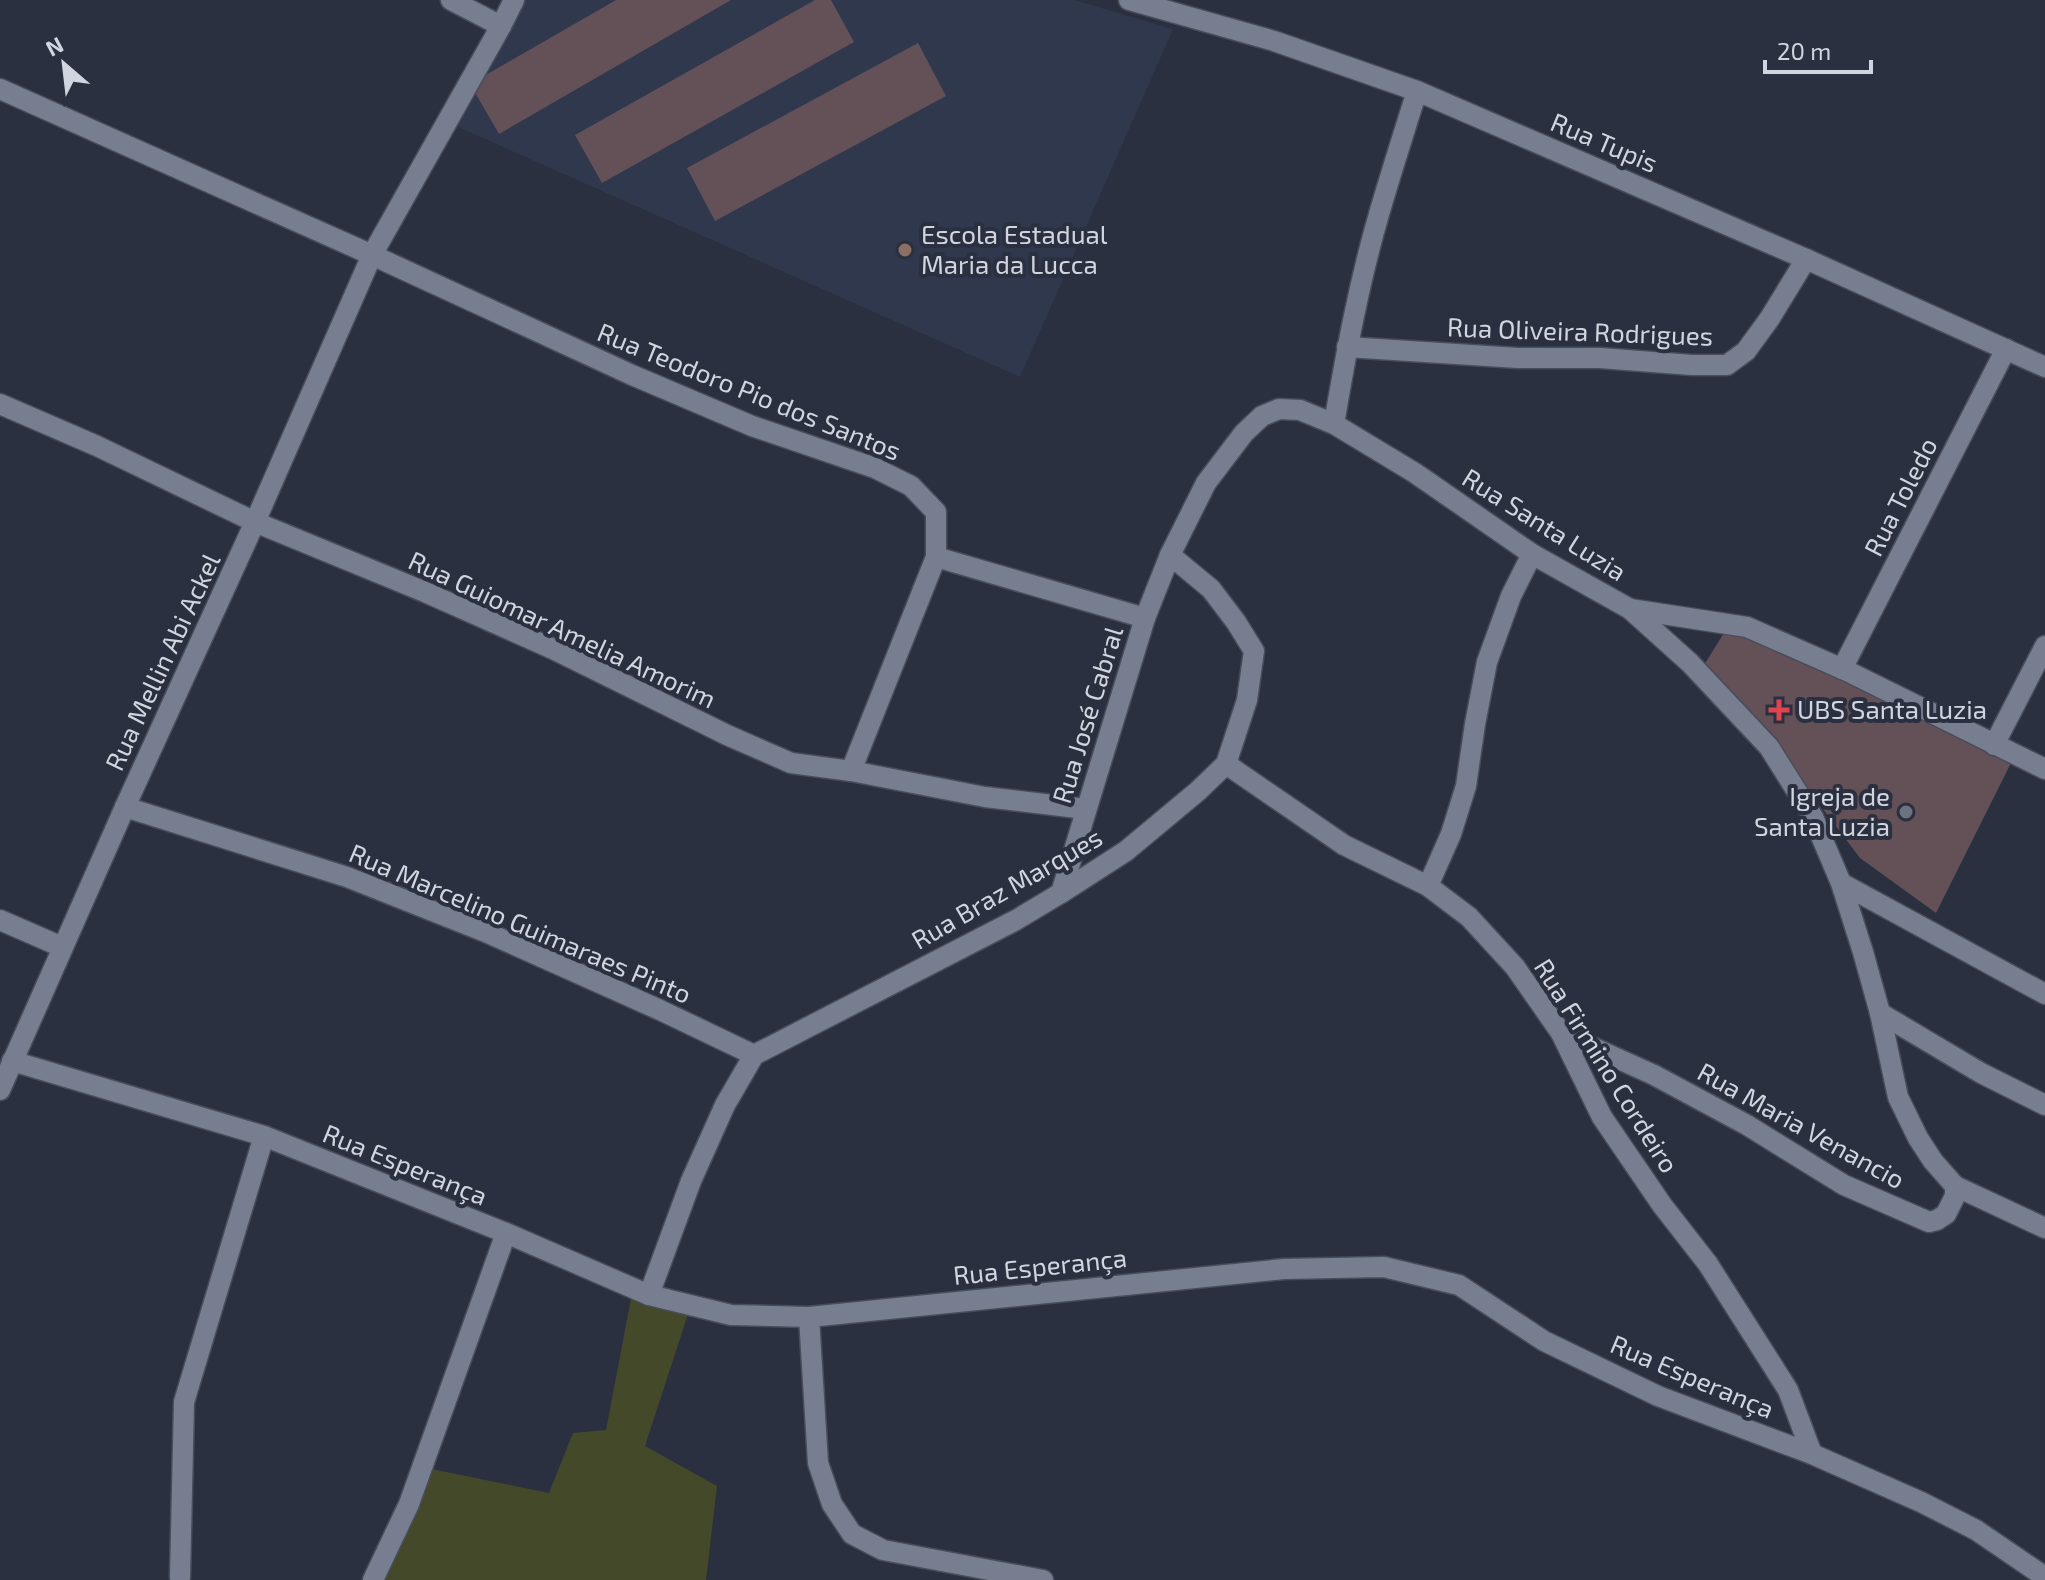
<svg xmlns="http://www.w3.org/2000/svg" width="2045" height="1580" font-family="'Exo 2',sans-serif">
<rect width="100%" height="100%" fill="#2a303f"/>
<polygon fill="#30384d" points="514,0 1074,0 1173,29 1020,377 447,122"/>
<polygon fill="#434929" points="633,1288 691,1305 645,1446 717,1486 706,1580 373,1580 422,1467 549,1493 573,1433 606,1430"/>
<g fill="#645057">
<polygon points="616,0 731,0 499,134 470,84"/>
<polygon points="815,0 831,0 854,42 602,183 575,135"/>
<polygon points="918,43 946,96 715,221 687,168"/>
<polygon points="1729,625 2015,755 1936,913 1860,858 1791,767 1699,673"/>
</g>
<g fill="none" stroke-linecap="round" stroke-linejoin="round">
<defs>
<g id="minor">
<polyline points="451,0 501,26"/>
<polyline points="1129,0 1274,41 1417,91 1806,259 2045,367"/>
<polyline points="0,89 372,255 632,375 752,426 875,468 911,486 936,512 936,557 851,771"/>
<polyline points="1347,347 1518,358 1600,358 1692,365 1727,365 1746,351 1770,318 1806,259"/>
<polyline points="0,404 97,446 255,522 425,592 553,649 727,735 791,763 851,771 985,797 1086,809"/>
<path d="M1334 424C1346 353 1359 283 1379 214 1391 173 1404 132 1417 91"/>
<polyline points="936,557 1145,618"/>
<polyline points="1842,669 2006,349"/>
<polyline points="1994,745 2045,646"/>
<polyline points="1226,764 1344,845 1428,886 1469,917 1515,967 1561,1033 1602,1117 1662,1205 1708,1264 1788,1390 1812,1454"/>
<polyline points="125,807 347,877 488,933 660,1010 754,1055"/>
<polyline points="1841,883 2045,994"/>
<polyline points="1428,886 1451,834 1466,786 1475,724 1487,662 1511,596 1532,554"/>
<polyline points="1061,893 1145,618 1170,555"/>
<polyline points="0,920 62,947"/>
<polyline points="1880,1013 1981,1073 2045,1105"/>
<polyline points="1561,1033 1654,1075 1747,1125 1844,1185 1929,1222 1937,1220 1946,1214 1955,1196 1955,1186 1933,1161 1918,1138 1898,1097 1880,1013 1863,952 1841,883 1813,817 1769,747 1690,663 1630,609"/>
<polyline points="12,1061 264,1136 506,1233 649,1295 731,1315 809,1317 1284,1269 1384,1267 1459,1285 1544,1341 1658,1396 1812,1454 1921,1502 1976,1530 2045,1577"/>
<polyline points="0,1090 125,807 255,522 372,255 501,26 514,0"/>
<polyline points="1955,1186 2045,1228"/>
<polyline points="649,1295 691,1181 725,1105 754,1055 1016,920 1061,893 1126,851 1198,791 1226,764 1247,700 1254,651 1236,622 1211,589 1170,555 1206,483 1244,433 1262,416 1279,409 1300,410 1334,424 1415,473 1532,554 1630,609 1747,627 1847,671 2045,769"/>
<polyline points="809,1317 818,1463 832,1504 852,1534 883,1550 1043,1580"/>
<polyline points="180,1577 184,1402 264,1136"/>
<polyline points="373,1580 409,1504 506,1233"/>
</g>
</defs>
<use href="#minor" stroke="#484d59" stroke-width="23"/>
<use href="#minor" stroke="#777e90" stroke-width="20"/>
</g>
<circle fill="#8d6e63" stroke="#2a303f" stroke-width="3" cx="905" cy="250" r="8"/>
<path fill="#e0444e" stroke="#2a303f" stroke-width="3" d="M1775 698h8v8h8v8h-8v8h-8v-8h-8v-8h8z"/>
<circle fill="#6b7280" stroke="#2a303f" stroke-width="3" cx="1906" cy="812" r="8"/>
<g text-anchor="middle" stroke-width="8" stroke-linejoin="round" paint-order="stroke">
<g font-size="26" fill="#d1d5df" stroke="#2a303f">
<text transform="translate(1604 143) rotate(23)" y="9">Rua Tupis</text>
<text transform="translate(1580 332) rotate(2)" y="9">Rua Oliveira Rodrigues</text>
<text transform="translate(749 392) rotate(22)" y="9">Rua Teodoro Pio dos Santos</text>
<text transform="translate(1901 497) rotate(-63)" y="9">Rua Toledo</text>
<text transform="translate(1544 525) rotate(32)" y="9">Rua Santa Luzia</text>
<text transform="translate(562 630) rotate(25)" y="9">Rua Guiomar Amelia Amorim</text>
<text transform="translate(163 662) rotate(-65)" y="9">Rua Mellin Abi Ackel</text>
<text transform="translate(1088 715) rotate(-73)" y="9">Rua José Cabral</text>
<text transform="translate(1007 889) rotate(-30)" y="9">Rua Braz Marques</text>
<text transform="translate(520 924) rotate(23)" y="9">Rua Marcelino Guimaraes Pinto</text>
<text transform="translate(1606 1066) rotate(58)" y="9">Rua Firmino Cordeiro</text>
<text transform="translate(1801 1126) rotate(29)" y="9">Rua Maria Venancio</text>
<text transform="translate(405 1165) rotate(22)" y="9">Rua Esperança</text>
<text transform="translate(1040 1267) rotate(-6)" y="9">Rua Esperança</text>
<text transform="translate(1692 1377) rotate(23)" y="9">Rua Esperança</text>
</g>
<g font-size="26" fill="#d1d5df" stroke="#2a303f" text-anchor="start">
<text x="921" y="244">Escola Estadual<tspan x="921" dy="30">Maria da Lucca</tspan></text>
<text x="1797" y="719">UBS Santa Luzia</text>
<text x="1890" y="806" text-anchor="end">Igreja de<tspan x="1890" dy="30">Santa Luzia</tspan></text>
</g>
</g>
<g transform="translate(64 64) rotate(332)" stroke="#2a303f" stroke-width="6" paint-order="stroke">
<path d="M0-6L14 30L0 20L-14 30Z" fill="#d1d5df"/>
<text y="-12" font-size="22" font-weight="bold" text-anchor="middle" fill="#d1d5df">N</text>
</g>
<path d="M1765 60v12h106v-12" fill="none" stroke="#d1d5df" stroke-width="4"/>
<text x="1777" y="60" font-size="24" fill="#d1d5df" stroke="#2a303f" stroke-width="6" paint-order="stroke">20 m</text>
</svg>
